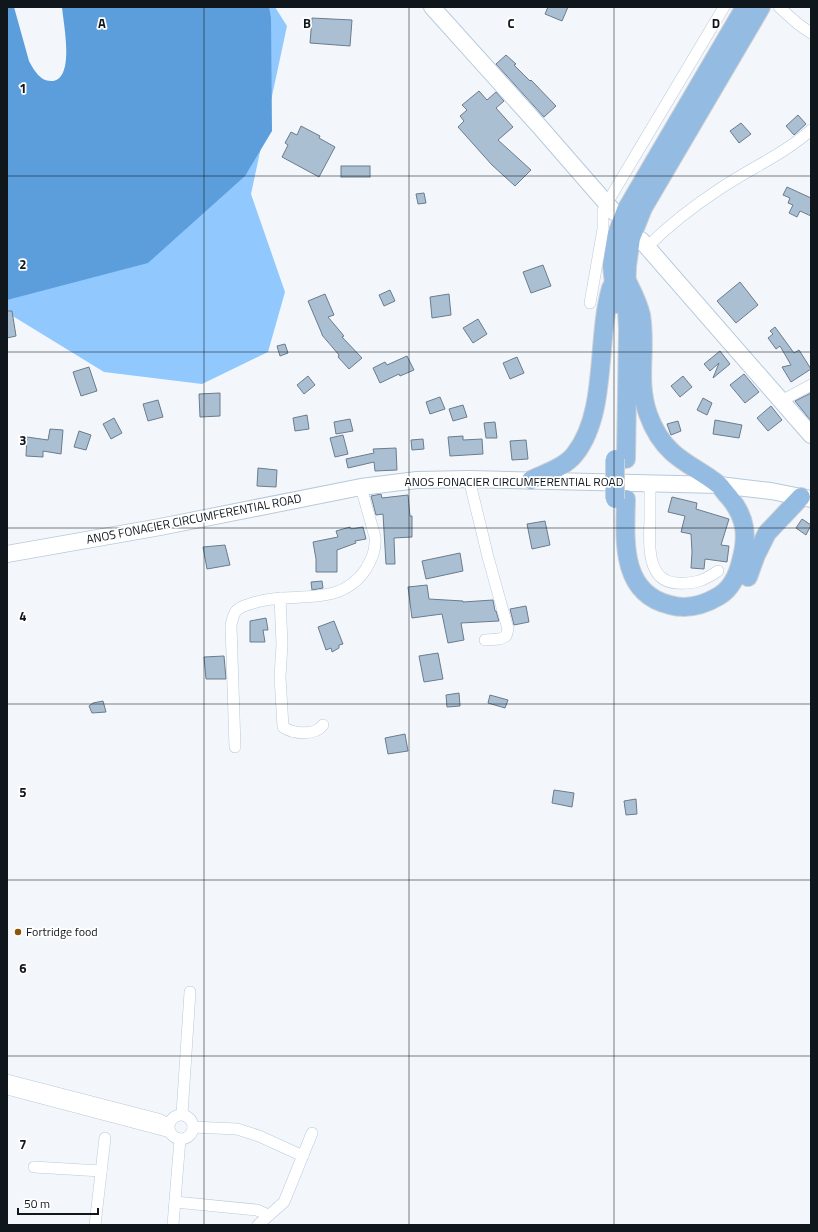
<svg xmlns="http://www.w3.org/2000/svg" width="818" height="1232" font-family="'Titillium Web',sans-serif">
<rect width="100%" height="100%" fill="#f3f7fb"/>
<polygon fill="#91c9ff" points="195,7 275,7 287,26 251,194 285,292 268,352 202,384 104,372 11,315 7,317 7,258"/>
<path fill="#5c9edc" d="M7 7H14L29 61C34 70 40 81 51 81 76 81 63 22 62 7H269L271 18 272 131 245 176 148 263 7 300Z"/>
<g fill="#abbfd2" stroke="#6a7c8e">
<polygon points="548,7 568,7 562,21 545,14"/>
<polygon points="312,18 352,20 350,46 310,43"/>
<polygon points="506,55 516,64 514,65 530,81 531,80 556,106 544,117 496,64"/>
<polygon points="479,91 487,100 496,92 504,101 496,108 513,127 498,140 531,170 515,186 492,165 458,127 464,121 460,116 467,110 462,105"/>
<polygon points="798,115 806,124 794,135 786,126"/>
<polygon points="741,123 751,134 739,143 730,131"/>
<polygon points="301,126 320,136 319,138 335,147 319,177 282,157 288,145 285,143 291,132 297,135"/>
<rect x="341" y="166" width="29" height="11"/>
<polygon points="787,187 811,198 811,216 800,211 797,217 789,213 793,205 788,203 790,198 783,195"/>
<polygon points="424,193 426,203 418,204 416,194"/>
<polygon points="543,265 551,286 531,293 523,272"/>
<polygon points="740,282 758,305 736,323 717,301"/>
<polygon points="390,290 395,301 384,306 379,295"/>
<polygon points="325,294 334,315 328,317 344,336 342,337 362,358 349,369 338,357 339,355 322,335 322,334 308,301"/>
<polygon points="449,294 451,315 432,318 430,297"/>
<polygon points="7,311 12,311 16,336 7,338"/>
<polygon points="478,319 487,334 473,343 463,328"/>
<polygon points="775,327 794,353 799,350 811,369 791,382 782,367 791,365 780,346 776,349 768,338 773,334 770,331"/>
<polygon points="285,344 288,353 280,356 277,346"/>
<polygon points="720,351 730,364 713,378 719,363 710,371 704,364"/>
<polygon points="407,356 414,370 400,376 399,374 380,383 373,368 385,362 387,365"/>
<polygon points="517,357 524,373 510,379 503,363"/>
<polygon points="89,367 97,391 81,396 73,372"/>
<polygon points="744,374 759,392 745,403 730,385"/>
<polygon points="308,376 315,385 304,394 297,385"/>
<polygon points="683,376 692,387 680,397 671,386"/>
<polygon points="220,393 220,416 200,417 199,394"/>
<polygon points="811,393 811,421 795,401"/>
<polygon points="440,397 445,409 430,414 426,402"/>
<polygon points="703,398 712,403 707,415 697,410"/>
<polygon points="158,400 163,417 148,421 143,404"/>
<polygon points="463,405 467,417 453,421 449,409"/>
<polygon points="771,406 782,420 768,431 757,418"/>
<polygon points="307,415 309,429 295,431 293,418"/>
<polygon points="114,418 122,433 111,439 103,424"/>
<polygon points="350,419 353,431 336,434 334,422"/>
<polygon points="715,420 742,425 739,438 713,434"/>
<polygon points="678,421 681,431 671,435 667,424"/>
<polygon points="495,422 497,438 486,438 484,423"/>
<polygon points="50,429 63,430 61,454 43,451 43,457 26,456 27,437 48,440"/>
<polygon points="79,431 91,435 86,450 74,447"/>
<polygon points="343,435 348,454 335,457 330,438"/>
<polygon points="463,436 463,440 482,439 483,454 450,456 448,437"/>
<polygon points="423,439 424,449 412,450 411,440"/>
<polygon points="526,440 528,459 512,460 510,441"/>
<polygon points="396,448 397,470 375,471 374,462 348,468 346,459 374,453 373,449"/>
<polygon points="258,468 277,470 276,487 257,486"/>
<polygon points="381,494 382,498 408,495 410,516 412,516 412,537 394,538 395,564 386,564 383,514 376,515 371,496"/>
<polygon points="672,497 697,503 696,509 729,519 721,545 729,546 727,562 705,559 704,569 691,568 692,552 691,534 681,532 685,516 668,512"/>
<polygon points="802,519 811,525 806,535 796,528"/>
<polygon points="545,521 550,545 532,549 527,524"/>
<polygon points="350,527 351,529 363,527 366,539 355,541 356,543 337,550 337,572 316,572 316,559 313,542 338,537 336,531"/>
<polygon points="225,545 230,565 207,569 203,547"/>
<polygon points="460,553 463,571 426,579 422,561"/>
<polygon points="322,581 323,588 312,590 311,582"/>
<polygon points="427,585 429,599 463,601 463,602 493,600 495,611 496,611 499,621 461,623 464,640 448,643 442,614 412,618 408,587"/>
<polygon points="526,606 529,622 514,625 510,609"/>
<polygon points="266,618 268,630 263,630 265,642 250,642 250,621"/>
<polygon points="334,621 343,644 339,645 339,648 332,652 331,648 326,650 318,627"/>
<polygon points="438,653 443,679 424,682 419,656"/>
<polygon points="224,656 226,679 206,679 204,657"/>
<polygon points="459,693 460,706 447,707 446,695"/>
<polygon points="490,695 508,700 505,708 488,703"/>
<polygon points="103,701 106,712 92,713 89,706 93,703"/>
<polygon points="405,734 408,751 388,754 385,738"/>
<polygon points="554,790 574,793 572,807 552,803"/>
<polygon points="636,799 637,814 626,815 624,801"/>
</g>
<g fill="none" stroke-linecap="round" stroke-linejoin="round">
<defs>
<g id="street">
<polyline points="779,7 798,24 811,33"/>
<path d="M647 247C669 225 695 205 721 188 751 168 784 154 811 130"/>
<polyline points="590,303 603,229 603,211 607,203 724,7"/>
<polyline points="781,401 811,385"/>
<polyline points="469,479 488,557 508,629 506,636 500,639 485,640"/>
<path d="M650 483C650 495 650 508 650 520 649 542 646 582 677 583 695 584 703 581 718 571"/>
<path d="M280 598 282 644 280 677 283 727C293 734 315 736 323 725"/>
<path d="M235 747 231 625C232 621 233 615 236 611 240 606 247 605 253 603 291 590 339 610 366 569 372 558 376 550 375 537L361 487"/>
<polyline points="7,1080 158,1119 169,1124"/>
<polyline points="7,1089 170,1132"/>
<polyline points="182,1114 190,992"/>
<circle cx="181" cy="1127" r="12"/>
<polyline points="193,1127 237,1129 259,1136 303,1156"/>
<polyline points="34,1167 101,1171"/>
<polyline points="175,1202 257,1210 268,1215"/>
<polyline points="95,1225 105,1138"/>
<polyline points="173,1225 180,1139"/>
<polyline points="258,1225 284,1202 312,1133"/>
</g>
<g id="secondary">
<polyline points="432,7 540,127 614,212"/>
<polyline points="641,240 811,435"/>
<polyline points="7,554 160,527 361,487 417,480 469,479 719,485 771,491 811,499"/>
</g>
<g id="primary">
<polyline points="616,304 612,265 617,234 626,210 745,7"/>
<polyline points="626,459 628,329 626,294 627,266 631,238 643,208 761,7"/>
<path d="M531 480C546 473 565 467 575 454 608 412 596 339 611 288"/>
<path d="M626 499C625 540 620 593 670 605 688 610 704 605 719 596 731 589 738 574 741 561 748 536 746 517 729 497 725 493 722 488 719 485 705 473 686 465 672 452 661 442 653 428 648 414 636 380 647 349 641 315 638 302 632 291 626 279"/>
<polyline points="748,577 756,555 767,533 801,497"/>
</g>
</defs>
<use href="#street" stroke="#b6cadd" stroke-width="12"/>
<use href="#secondary" stroke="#b6cadd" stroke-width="18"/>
<use href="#primary" stroke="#cfd0d2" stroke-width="20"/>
<use href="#street" stroke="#fff" stroke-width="11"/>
<use href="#secondary" stroke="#fff" stroke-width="16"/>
<use href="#primary" stroke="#94bce2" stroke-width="18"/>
<defs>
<polyline id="primary-bridge" points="615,499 615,459"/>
</defs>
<use href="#primary-bridge" stroke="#cfd0d2" stroke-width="20" stroke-linecap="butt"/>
<use href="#primary-bridge" stroke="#94bce2" stroke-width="18"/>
</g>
<path fill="none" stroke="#0f161c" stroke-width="1" stroke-opacity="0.55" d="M204 7V1225M409 7V1225M614 7V1225M7 176H811M7 352H811M7 528H811M7 704H811M7 880H811M7 1056H811"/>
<circle fill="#8c5606" stroke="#fff" stroke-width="1.5" cx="18" cy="932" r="4"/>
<g text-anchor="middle" stroke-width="3.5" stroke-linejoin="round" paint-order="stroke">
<g font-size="12" fill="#0f161c" stroke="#fff">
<text x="514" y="486">ANOS FONACIER CIRCUMFERENTIAL ROAD</text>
<text transform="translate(194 519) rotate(-11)" y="4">ANOS FONACIER CIRCUMFERENTIAL ROAD</text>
</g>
<g font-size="12" fill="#0f161c" stroke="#fff" text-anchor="start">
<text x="26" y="936">Fortridge food</text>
</g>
</g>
<g font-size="13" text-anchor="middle" font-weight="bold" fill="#0f161c" stroke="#fff" stroke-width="3.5" stroke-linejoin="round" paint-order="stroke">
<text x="102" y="28">A</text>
<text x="307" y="28">B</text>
<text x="511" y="28">C</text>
<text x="716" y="28">D</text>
<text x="23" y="93">1</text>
<text x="23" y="269">2</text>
<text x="23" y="445">3</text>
<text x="23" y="621">4</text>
<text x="23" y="797">5</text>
<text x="23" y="973">6</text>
<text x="23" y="1149">7</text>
</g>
<rect width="818" height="1232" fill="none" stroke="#0f161c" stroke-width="16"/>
<path d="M18 1208v6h80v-6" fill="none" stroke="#0f161c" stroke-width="2"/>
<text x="24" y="1208" font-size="12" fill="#0f161c" stroke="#ffffff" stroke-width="3" paint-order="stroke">50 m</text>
</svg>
